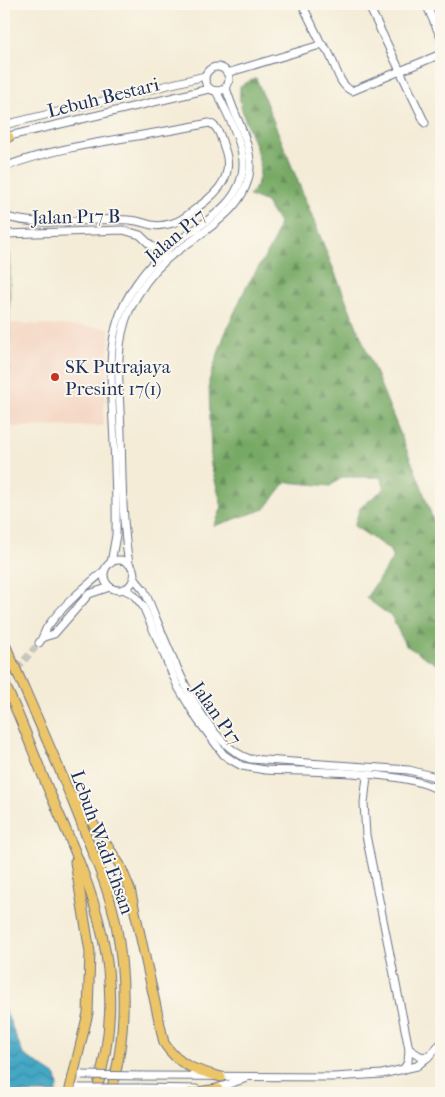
<svg xmlns="http://www.w3.org/2000/svg" width="445" height="1097" font-family="'IM FELL French Canon',serif">
<defs>
<pattern id="forest-firs" width="22" height="20" patternUnits="userSpaceOnUse" patternTransform="scale(1.25)"><rect width="22" height="20" fill="#76a964"/><path d="M5 1l3.5 6h-7zM16 11l3.5 6h-7z" fill="#608a56"/></pattern>
<pattern id="water-waves" width="16" height="10" patternUnits="userSpaceOnUse" patternTransform="scale(1.25)"><rect width="16" height="10" fill="#44a7c4"/><path d="M0 5q4-4 8 0t8 0" fill="none" stroke="#3888a2"/></pattern>
</defs>
<rect width="100%" height="100%" fill="#fbf7ec"/>
<filter id="ink" filterUnits="userSpaceOnUse"><feTurbulence type="fractalNoise" baseFrequency=".02" numOctaves="2"/><feDisplacementMap in="SourceGraphic" scale="10" xChannelSelector="R" yChannelSelector="G"/><feConvolveMatrix kernelMatrix="1 2 1 2 8 2 1 2 1" color-interpolation-filters="sRGB"/></filter>
<filter id="wash" filterUnits="userSpaceOnUse"><feTurbulence type="fractalNoise" baseFrequency=".0096" numOctaves="4" result="noise"/><feDisplacementMap in="SourceGraphic" scale="20" xChannelSelector="R" yChannelSelector="G"/><feGaussianBlur stdDeviation="1.12" result="paint"/><feColorMatrix in="noise" values="0 0 0 0 0 0 0 0 0 0 0 0 0 0 0 0 0 1.4 0 .05"/><feComposite in="paint" operator="in"/></filter>
<g filter="url(#wash)">
<rect width="100%" height="100%" fill="#f4ecd7"/>
<polygon fill="#f4d3c0" points="4,252 10,253 11,323 110,328 103,426 4,427"/>
<path fill="url(#forest-firs)" stroke="#486c61" d="M256 78 421 485 441 543V667L405 645 392 617 366 598 393 558 389 549 354 526 360 508 385 488 380 477H343L330 486 286 482 265 509 214 526 222 507 211 465 209 381 224 336 246 287 273 244 279 223 265 201 249 196C276 168 245 132 240 101 239 97 240 91 240 86Z"/>
<polygon fill="#93c372" stroke="#577968" points="4,252 10,253 9,380 4,380"/>
<polygon fill="url(#water-waves)" stroke="#306b91" points="4,1007 23,1054 56,1076 58,1086 56,1093 4,1093"/>
</g>
<g filter="url(#ink)">
<g fill="none" stroke-linecap="round" stroke-linejoin="round">
<polyline stroke="#c9c6bf" stroke-width="7" stroke-dasharray="7 3.5" stroke-linecap="butt" points="4,684 39,643"/>
<defs>
<g id="minor">
<polyline points="368,4 425,123"/>
<polyline points="426,4 441,38"/>
<path d="M320 43C336 53 334 83 352 91L441 54"/>
<circle cx="217" cy="79" r="12"/>
<polyline points="227,73 317,46 320,43 319,39 302,4"/>
<polyline points="4,125 205,76"/>
<polyline points="5,137 209,89"/>
<path d="M4 167C70 142 140 138 209 123 219 126 221 139 224 147 235 175 219 192 198 207 190 213 182 221 173 223 148 230 149 221 129 220 88 217 43 229 4 216"/>
<polyline points="6,234 123,230 140,235 164,258"/>
<circle cx="119" cy="575" r="15"/>
<path d="M111 563 116 535C117 491 114 446 112 402 111 374 109 347 118 320 126 296 143 271 162 254 190 228 242 210 243 165 244 146 225 108 216 91"/>
<path d="M129 564C122 520 122 476 121 432 120 393 113 347 129 311 138 292 151 273 167 259 198 233 252 210 250 162 249 137 232 112 226 87"/>
<path d="M133 577 144 590C165 636 199 744 250 759L409 770 432 776 441 782"/>
<path d="M123 589 133 594 143 606 178 687 197 719 224 755 233 761 242 766 265 770C304 772 413 770 441 792"/>
<polyline points="44,637 54,634 89,594 110,587"/>
<path d="M39 643C44 637 44 631 48 626 63 605 85 587 104 571"/>
<polyline points="367,776 364,803 366,835 409,1049 408,1062 403,1070"/>
<polyline points="409,1049 420,1056 428,1057"/>
<polyline points="143,1076 334,1077 382,1074 417,1066 428,1057 441,1043"/>
<polyline points="139,1088 196,1089"/>
<polyline points="214,1089 244,1079"/>
</g>
<g id="major">
<polyline points="4,139 9,137"/>
<path d="M4 642C32 707 62 771 87 838 98 866 110 894 116 924 126 977 127 1042 110 1093"/>
<path d="M4 683C21 718 34 755 49 791 96 897 130 976 96 1093"/>
<path d="M75 796 120 865 130 889 164 1043C179 1066 195 1070 221 1077"/>
<polyline points="69,1093 88,1013 90,952 75,862"/>
<polyline points="190,1093 218,1089"/>
</g>
</defs>
<use href="#minor" stroke="#677188" stroke-width="9"/>
<use href="#major" stroke="#677188" stroke-width="11"/>
<use href="#minor" stroke="#fff" stroke-width="7"/>
<use href="#major" stroke="#edc569" stroke-width="9"/>
<defs>
<g id="minor-bridge">
<polyline points="82,1075 143,1076"/>
<polyline points="79,1088 139,1088"/>
</g>
</defs>
<use href="#minor-bridge" stroke="#677188" stroke-width="9" stroke-linecap="butt"/>
<use href="#minor-bridge" stroke="#fff" stroke-width="7"/>
</g>
</g>
<circle fill="#c8321e" stroke="#fbf7ec" stroke-width="2" cx="55" cy="377" r="5"/>
<g text-anchor="middle" stroke-width="4" stroke-linejoin="round" paint-order="stroke">
<g font-size="19" fill="#1b2f5e" stroke="#fbf7ec">
<text transform="translate(103 97) rotate(-14)" y="7">Lebuh Bestari</text>
<text transform="translate(76 216) rotate(-1)" y="7">Jalan P17 B</text>
<text transform="translate(175 235) rotate(-40)" y="7">Jalan P17</text>
<text transform="translate(217 713) rotate(55)" y="7">Jalan P17</text>
<text transform="translate(103 842) rotate(70)" y="7">Lebuh Wadi Ehsan</text>
</g>
<g font-size="19" fill="#1b2f5e" stroke="#fbf7ec" text-anchor="start">
<text x="65" y="373">SK Putrajaya<tspan x="65" dy="22">Presint 17(1)</tspan></text>
</g>
</g>
<rect width="445" height="1097" fill="none" stroke="#fbf7ec" stroke-width="20"/>
</svg>
